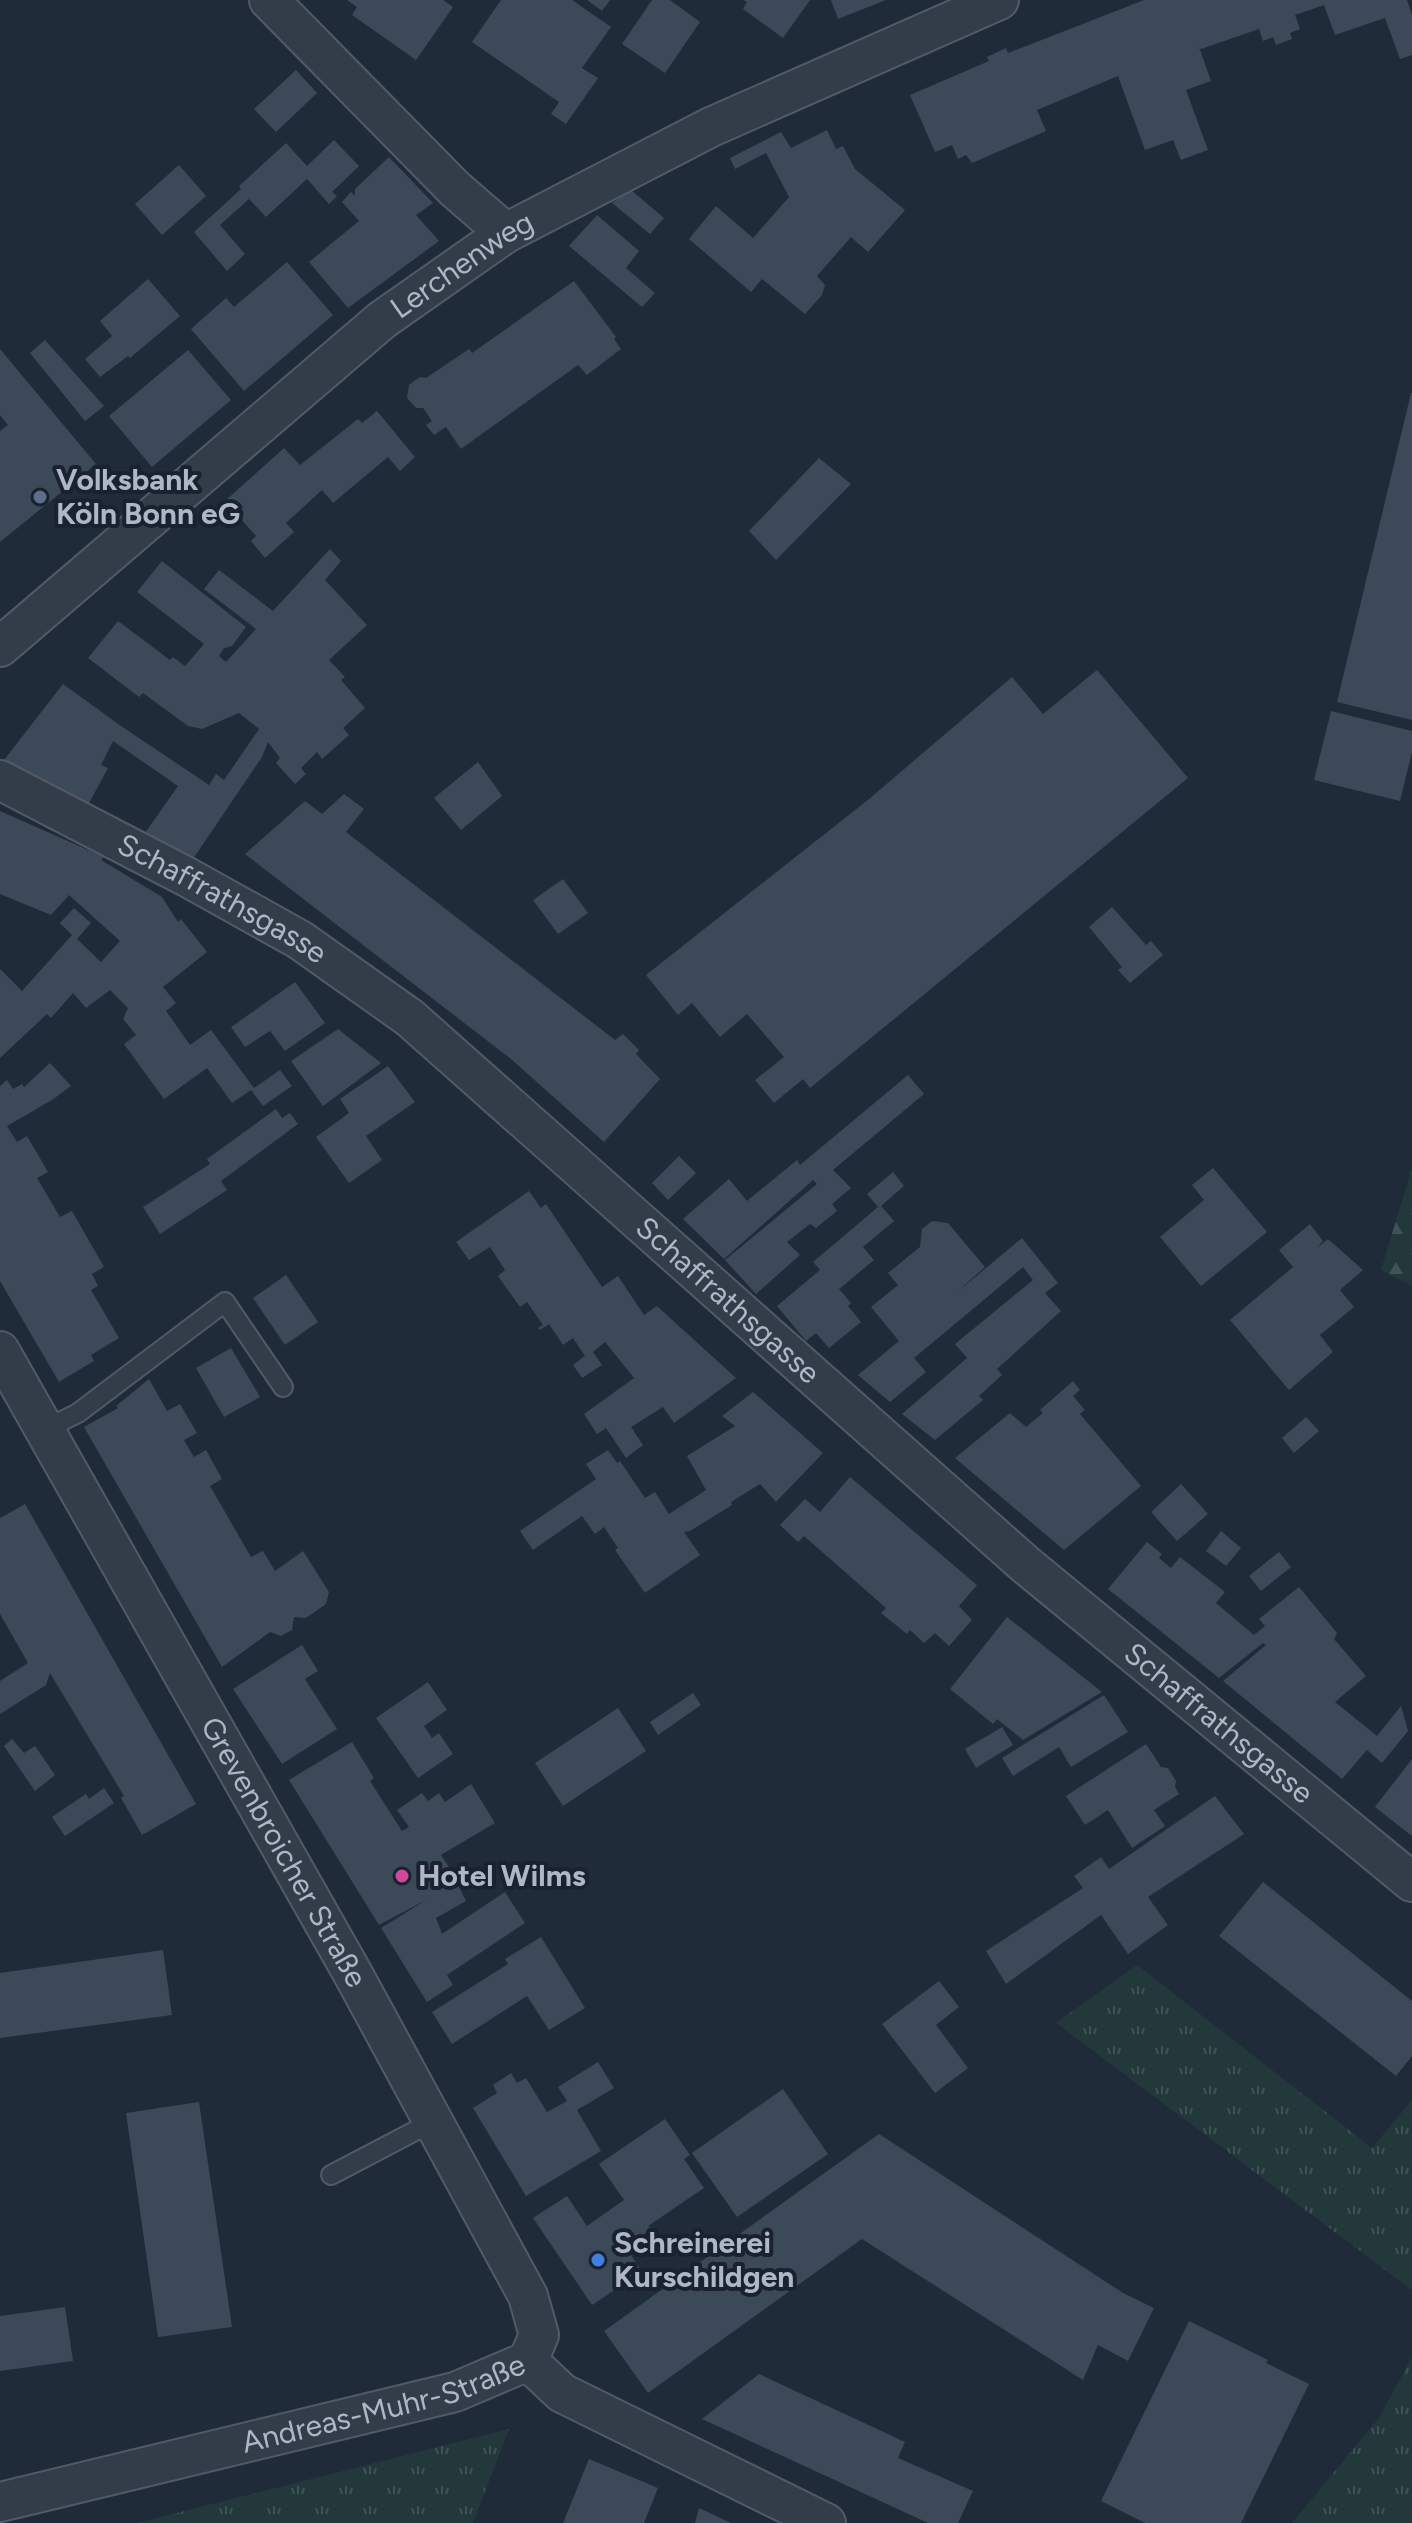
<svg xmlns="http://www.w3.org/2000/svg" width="1412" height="2523" font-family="Figtree,sans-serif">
<defs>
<pattern id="grass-tufts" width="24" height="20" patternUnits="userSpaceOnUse" patternTransform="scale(2)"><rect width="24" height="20" fill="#22383a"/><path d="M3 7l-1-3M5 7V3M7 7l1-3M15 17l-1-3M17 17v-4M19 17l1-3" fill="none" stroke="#405355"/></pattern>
<pattern id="forest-firs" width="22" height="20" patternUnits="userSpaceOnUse" patternTransform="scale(2)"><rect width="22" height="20" fill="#22383a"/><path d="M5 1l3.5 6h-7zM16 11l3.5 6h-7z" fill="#405355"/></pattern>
</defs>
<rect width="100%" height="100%" fill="#202b39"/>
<g fill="url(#grass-tufts)">
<polygon points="1137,1965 1372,2148 1412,2100 1412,2290 1056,2023"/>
<polygon points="1412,2357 1412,2523 1292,2523 1379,2418"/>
<polygon points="509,2429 473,2523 137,2523"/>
</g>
<polygon fill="url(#forest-firs)" points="1412,1168 1412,1286 1381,1270"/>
<g fill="#3b4959">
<polygon points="347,0 443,0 453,7 416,60 352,15 357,7"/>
<polygon points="501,0 572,0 611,27 582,68 598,78 566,124 551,114 559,102 472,42"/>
<polygon points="587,0 610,0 602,11"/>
<polygon points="652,0 670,0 700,22 665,73 622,44"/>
<polygon points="743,0 810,0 783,38 743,9 747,2"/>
<polygon points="831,0 886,0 838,19"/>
<polygon points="1144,0 1407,0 1412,15 1412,55 1400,59 1385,18 1335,35 1324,5 1295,15 1300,29 1290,33 1292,39 1276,45 1273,37 1263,41 1259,29 1201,49 1199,47 1211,81 1186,90 1208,150 1181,160 1173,140 1145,150 1118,76 1037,110 1046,131 972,163 966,155 958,159 952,145 935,152 910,95 989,61 987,57 1006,48 1008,53"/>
<polygon points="296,70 317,93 276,132 254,109"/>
<polygon points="827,130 836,149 843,146 855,169 905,210 868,252 851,237 817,276 825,285 822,295 805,314 762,279 751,292 689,239 716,206 753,238 789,197 766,153 735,169 730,158 781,132 791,148"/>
<polygon points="334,140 359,166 332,192 337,196 329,204 307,179 266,217 249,199 220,225 245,254 227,271 194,232 241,189 239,186 286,143 307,166"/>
<polygon points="389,157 433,203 416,215 439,241 348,308 309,262 359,221 342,202 351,192 355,196 355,189"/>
<polygon points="179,165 206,196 162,235 135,204"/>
<polygon points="631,190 664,218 650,234 612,203"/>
<polygon points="597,215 639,251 626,268 655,293 642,307 569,246"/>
<polygon points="287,262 333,315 244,391 191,329 226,298 234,307"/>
<polygon points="148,279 180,316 130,358 128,356 100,377 85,359 112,336 100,321"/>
<polygon points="574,281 616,337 614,339 621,349 587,375 578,365 461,449 446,427 434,435 426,425 432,421 423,408 416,408 407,398 409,385 420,377 426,378 469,349 472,353"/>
<polygon points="45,340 104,406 85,421 30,353"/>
<polygon points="0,349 96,464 0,542 0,431 8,425 0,415"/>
<polygon points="188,350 231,400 152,467 109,416"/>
<polygon points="1411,393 1412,393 1412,720 1337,702"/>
<polygon points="377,411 415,457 400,471 388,457 333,503 322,490 286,523 294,532 265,558 251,541 256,536 225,501 284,448 300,465 358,419 362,423"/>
<polygon points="819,458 851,484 776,560 749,531"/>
<polygon points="330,549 341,561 325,580 367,625 329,660 345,677 341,680 365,708 343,728 349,735 322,759 317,752 301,768 306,774 295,784 276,763 280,758 268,742 262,757 193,859 145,833 178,786 113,741 101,765 108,768 87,807 46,790 4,760 63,684 121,726 209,785 216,774 224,780 259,729 239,713 202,729 188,726 143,693 139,697 88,658 118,621 170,660 173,657 185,666 204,644 137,592 162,561 246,627 232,646 224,648 219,656 226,662 256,629 204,589 219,570 273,611"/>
<polygon points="1097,670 1188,778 810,1088 803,1079 774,1103 755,1080 784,1057 747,1014 720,1037 692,1003 678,1015 646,975 869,799 1012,677 1043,714"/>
<polygon points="1331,711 1412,731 1412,752 1400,801 1314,780"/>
<polygon points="478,762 502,796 461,830 434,798"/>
<polygon points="344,794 364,809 346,832 615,1040 623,1034 639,1050 636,1054 660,1079 604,1142 511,1059 245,854 305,801 322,814"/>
<polygon points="0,811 104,857 101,860 162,897 178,922 181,919 207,952 163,987 176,1003 166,1011 190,1045 211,1030 254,1088 280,1070 292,1086 263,1106 251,1090 232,1103 207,1068 164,1099 124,1044 136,1035 123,1019 128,1008 110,990 86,1008 73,993 51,1018 47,1014 0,1058 0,969 22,991 72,935 60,923 74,908 91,923 77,939 101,962 120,941 69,895 51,915 0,894"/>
<polygon points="563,879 588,913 558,934 533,900"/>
<polygon points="1112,907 1146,945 1151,941 1163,955 1130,983 1118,970 1122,967 1089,927"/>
<polygon points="295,982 325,1023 285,1051 270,1031 245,1047 231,1027"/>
<polygon points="338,1029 381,1063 323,1106 291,1061"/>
<polygon points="50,1063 71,1086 52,1100 7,1126 17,1142 27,1136 48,1172 37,1178 60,1217 72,1211 104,1267 92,1274 98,1286 91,1290 119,1338 91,1355 94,1361 59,1382 0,1281 0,1086 7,1080 13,1089 22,1084 24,1087"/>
<polygon points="388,1066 415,1102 366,1136 382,1160 349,1183 316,1137 349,1113 340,1099"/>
<polygon points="908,1075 924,1094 833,1170 851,1188 832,1204 837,1211 816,1228 810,1224 787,1242 800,1255 756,1294 725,1260 817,1184 813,1180 724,1259 683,1219 729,1179 747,1201 797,1160 800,1165"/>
<polygon points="276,1109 282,1118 290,1113 298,1124 221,1181 227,1190 160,1234 143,1207 210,1164 207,1159"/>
<polygon points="679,1156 696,1173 668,1200 652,1183"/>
<polygon points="1213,1168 1267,1232 1201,1286 1160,1237 1204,1200 1192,1185"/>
<polygon points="893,1172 904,1186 881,1206 894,1221 863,1247 874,1260 839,1289 851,1303 848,1306 861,1322 829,1348 816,1333 806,1341 777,1306 820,1270 813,1262 878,1207 867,1194"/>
<polygon points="529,1191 541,1208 546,1204 602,1287 618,1276 644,1315 657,1306 736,1378 674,1423 663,1407 631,1427 643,1445 626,1458 606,1428 597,1434 584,1414 634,1378 605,1342 593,1352 602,1365 582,1378 573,1365 585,1356 573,1338 563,1345 549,1324 540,1330 538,1328 543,1325 527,1302 520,1307 498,1276 505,1270 490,1247 469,1260 456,1242"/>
<polygon points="932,1221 948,1223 985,1267 956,1293 1022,1238 1058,1283 1045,1293 1061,1311 997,1369 1002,1375 979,1396 983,1400 935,1440 902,1414 967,1358 955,1344 1033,1280 1023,1267 961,1319 914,1358 926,1372 890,1402 858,1375 899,1341 871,1307 898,1285 888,1273 920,1247 922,1229"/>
<polygon points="1310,1224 1323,1241 1317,1248 1328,1239 1363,1270 1340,1290 1354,1307 1320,1335 1333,1352 1289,1390 1230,1320 1293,1267 1279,1250"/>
<polygon points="286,1275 318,1322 285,1345 253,1298"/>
<polygon points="231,1348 260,1397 224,1417 196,1368"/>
<polygon points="149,1379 167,1411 180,1404 197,1433 184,1440 194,1457 206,1450 222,1479 210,1486 251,1557 263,1551 275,1571 303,1551 329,1592 326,1604 306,1618 294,1617 292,1630 281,1636 270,1632 222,1667 84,1427 118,1408 116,1406"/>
<polygon points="1073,1381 1080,1390 1073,1396 1085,1410 1080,1414 1141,1486 1064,1550 955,1458 1010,1413 1026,1427 1043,1413 1040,1410"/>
<polygon points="753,1392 823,1453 776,1502 760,1484 731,1502 732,1505 690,1531 684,1532 700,1555 645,1593 615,1550 618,1548 604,1527 595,1534 582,1516 533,1550 520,1531 596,1479 586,1464 608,1450 617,1463 620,1461 645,1498 655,1492 669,1514 706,1490 687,1456 735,1426 722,1416"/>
<polygon points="1306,1417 1319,1431 1294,1453 1282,1438"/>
<polygon points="850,1477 977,1585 959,1606 972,1620 949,1646 935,1633 924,1643 910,1630 907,1634 881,1613 886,1608 804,1536 798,1542 780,1525 805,1499 820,1512"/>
<polygon points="1181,1484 1208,1514 1177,1541 1151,1512"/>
<polygon points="25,1504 196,1804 142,1835 121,1798 124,1796 50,1673 46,1685 0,1714 0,1681 28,1663 0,1614 0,1518"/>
<polygon points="1221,1531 1241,1548 1226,1566 1206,1551"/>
<polygon points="1147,1542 1162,1554 1159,1558 1171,1568 1180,1557 1225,1592 1216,1603 1254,1635 1265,1626 1259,1619 1299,1587 1337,1633 1334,1639 1366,1676 1335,1702 1377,1736 1401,1706 1408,1731 1382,1763 1367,1750 1342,1779 1223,1681 1266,1645 1263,1643 1219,1678 1108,1589"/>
<polygon points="1279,1552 1291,1567 1261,1591 1249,1576"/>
<polygon points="1007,1617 1102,1692 1023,1740 997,1719 993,1724 950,1689"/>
<polygon points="302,1645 318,1671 305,1679 337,1729 282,1764 233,1689"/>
<polygon points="428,1682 447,1710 424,1726 432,1738 439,1733 453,1754 418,1778 376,1718"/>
<polygon points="693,1693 701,1705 658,1735 650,1722"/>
<polygon points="1104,1695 1128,1732 1071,1767 1059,1747 1013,1776 1002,1758"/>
<polygon points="618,1708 646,1751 563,1806 535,1763"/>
<polygon points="1002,1727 1013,1745 976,1768 965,1749"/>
<polygon points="12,1739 24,1753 35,1746 55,1775 35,1791 4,1746"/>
<polygon points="352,1742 374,1778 370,1781 402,1831 409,1827 397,1810 422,1793 428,1801 439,1793 445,1802 471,1784 495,1823 441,1855 459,1882 457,1883 466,1901 436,1918 442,1934 505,1892 525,1923 447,1975 453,1985 427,2002 381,1928 426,1900 379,1925 289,1780"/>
<polygon points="1146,1744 1161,1767 1168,1768 1176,1781 1175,1787 1179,1794 1154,1810 1165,1826 1132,1848 1108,1810 1085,1825 1066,1796"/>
<polygon points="1412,1759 1412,1836 1375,1807"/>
<polygon points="104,1788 114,1803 65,1836 52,1817 86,1794 89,1799"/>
<polygon points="1215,1796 1244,1834 1148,1897 1168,1925 1128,1954 1101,1915 1006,1984 986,1951 1083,1888 1074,1876 1101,1857 1109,1869"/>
<polygon points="1263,1882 1412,2001 1412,2056 1396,2076 1219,1936"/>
<polygon points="541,1937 585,2008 549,2030 527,1996 452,2044 432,2012 508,1964 505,1959"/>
<polygon points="163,1950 172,2015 0,2038 0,1973"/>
<polygon points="939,1981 959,2007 936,2025 968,2068 935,2093 882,2024"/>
<polygon points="598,2062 614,2088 577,2110 601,2151 526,2196 473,2108 497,2093 493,2085 511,2073 517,2083 526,2078 547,2112 567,2101 558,2087"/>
<polygon points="783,2089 828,2154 737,2217 692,2153"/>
<polygon points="199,2102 232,2327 158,2337 126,2113"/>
<polygon points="665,2119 690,2155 684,2159 704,2188 648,2226 651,2229 626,2247 642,2272 592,2305 533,2218 567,2196 587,2226 624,2200 599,2164"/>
<polygon points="879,2134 1123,2293 1154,2308 1128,2361 1098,2345 1083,2380 862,2239 648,2393 604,2331"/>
<polygon points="65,2307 73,2361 0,2371 0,2316"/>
<polygon points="1189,2321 1268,2360 1266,2363 1309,2384 1241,2523 1145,2523 1101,2501"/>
<polygon points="759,2374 905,2442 898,2458 973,2491 958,2523 928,2523 702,2419"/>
<polygon points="589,2459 658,2488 644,2523 563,2523"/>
<polygon points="699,2508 731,2523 695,2523"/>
</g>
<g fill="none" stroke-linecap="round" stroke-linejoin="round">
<defs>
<g id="lane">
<polyline points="44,1430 78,1413 225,1302 283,1387"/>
<polyline points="331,2175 434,2121"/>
</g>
<g id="street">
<polyline points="269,0 455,189 506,233"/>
<path id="s1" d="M0 647 382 320 506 233 711 127 999 0"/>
<path id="s2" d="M0 780 187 877 300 940 410 1018 1026 1565 1412 1882"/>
<path id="s3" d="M0 1351 353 1974 528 2296 539 2335 528 2361"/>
<polyline points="528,2361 562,2393 826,2523"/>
<path id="s4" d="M0 2502 455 2392 528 2361"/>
</g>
</defs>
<use href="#lane" stroke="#515a67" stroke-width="22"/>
<use href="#street" stroke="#515a67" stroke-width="42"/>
<use href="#lane" stroke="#333d4a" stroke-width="18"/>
<use href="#street" stroke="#333d4a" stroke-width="38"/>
</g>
<circle fill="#5c6f8a" stroke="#19222e" stroke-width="3" cx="40" cy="497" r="8"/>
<circle fill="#d1479c" stroke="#19222e" stroke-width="3" cx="402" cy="1876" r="8"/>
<circle fill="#3f7fe0" stroke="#19222e" stroke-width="3" cx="598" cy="2260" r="8"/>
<g text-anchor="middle" stroke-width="8" stroke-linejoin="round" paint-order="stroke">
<g font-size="30" fill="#aeb7c6" stroke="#19222e">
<text dy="10" stroke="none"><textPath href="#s1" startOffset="600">Lerchenweg</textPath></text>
<text dy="10" stroke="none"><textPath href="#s2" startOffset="252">Schaffrathsgasse</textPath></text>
<text dy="10" stroke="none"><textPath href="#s2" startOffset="900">Schaffrathsgasse</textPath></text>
<text dy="10" stroke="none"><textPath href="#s2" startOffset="1548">Schaffrathsgasse</textPath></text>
<text dy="10" stroke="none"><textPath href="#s3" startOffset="576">Grevenbroicher Straße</textPath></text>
<text dy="10" stroke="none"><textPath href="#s4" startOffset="396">Andreas-Muhr-Straße</textPath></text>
</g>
<g font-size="30" font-weight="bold" fill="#aeb7c6" stroke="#19222e" text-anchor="start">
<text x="56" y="490">Volksbank<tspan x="56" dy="34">Köln Bonn eG</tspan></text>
<text x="418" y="1886">Hotel Wilms</text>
<text x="614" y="2253">Schreinerei<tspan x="614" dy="34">Kurschildgen</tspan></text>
</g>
</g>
</svg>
